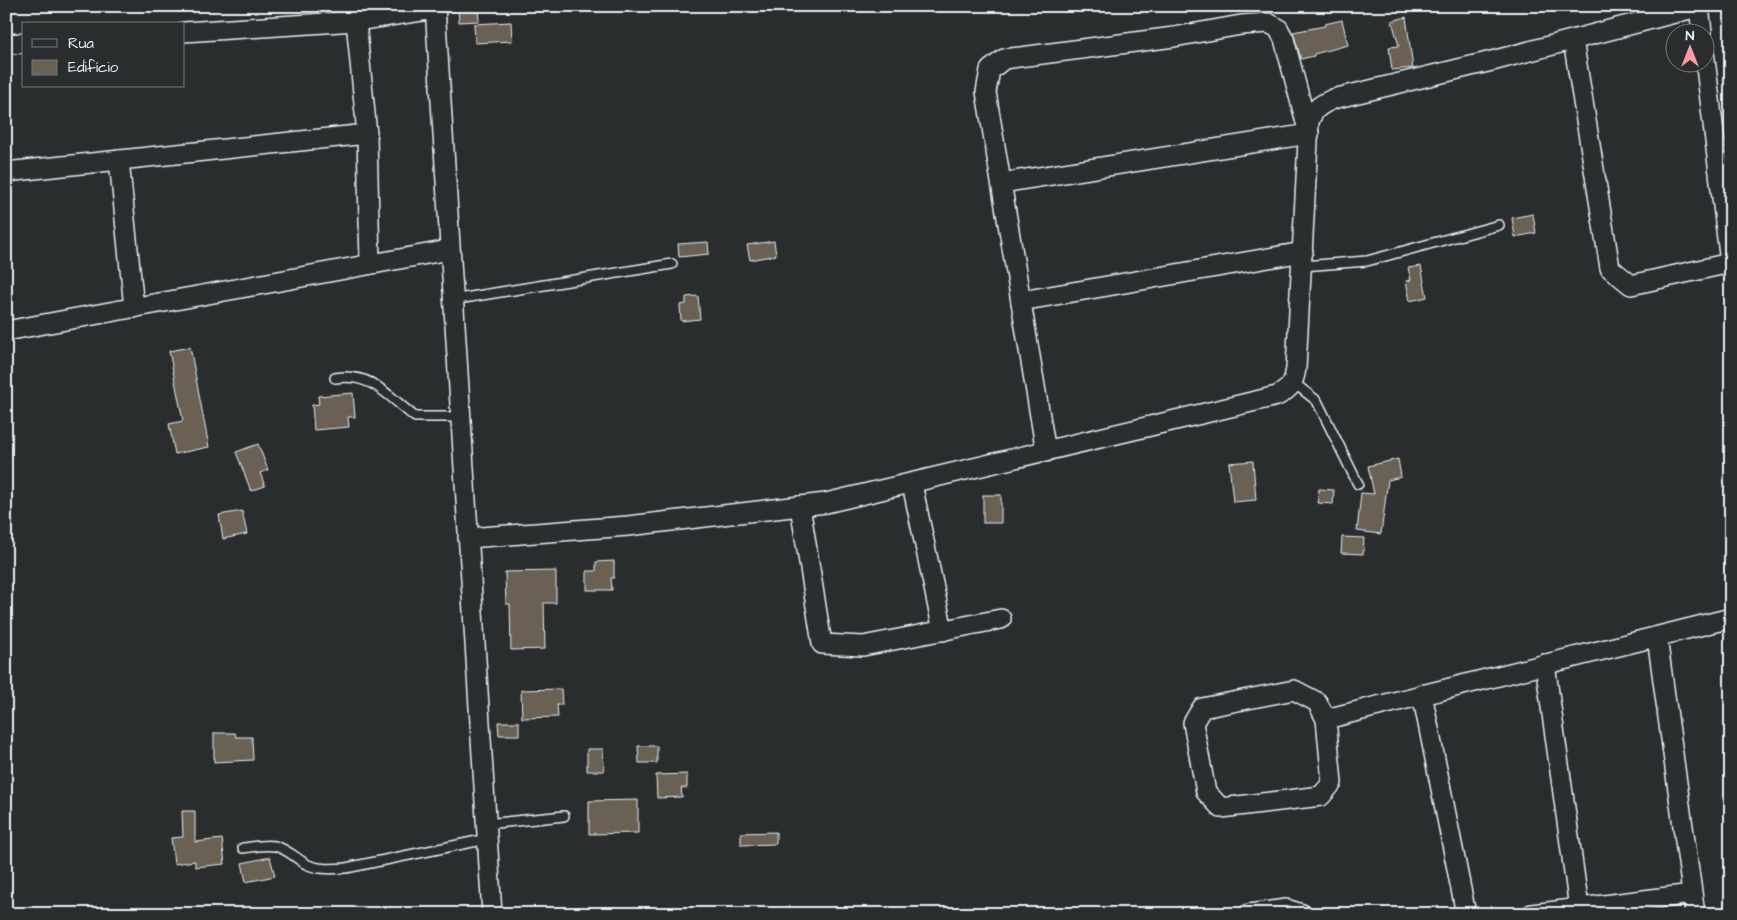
<svg xmlns="http://www.w3.org/2000/svg" width="1737" height="920" font-family="'Architects Daughter',sans-serif">
<rect width="100%" height="100%" fill="#2a2d2e"/>
<filter id="ink" filterUnits="userSpaceOnUse"><feTurbulence type="fractalNoise" baseFrequency=".02" numOctaves="2"/><feDisplacementMap in="SourceGraphic" scale="10" xChannelSelector="R" yChannelSelector="G"/><feConvolveMatrix kernelMatrix="1 2 1 2 8 2 1 2 1" color-interpolation-filters="sRGB"/></filter>
<g filter="url(#ink)">
<g fill="#6b6152" stroke="#e8f1f8">
<polygon points="478,8 479,21 459,22 458,9"/>
<polygon points="1406,17 1413,68 1392,70 1389,47 1399,46 1392,21"/>
<polygon points="1342,20 1348,45 1314,54 1314,56 1301,59 1293,32 1325,26 1325,24"/>
<polygon points="511,22 512,41 475,43 474,24"/>
<polygon points="1533,214 1536,233 1515,237 1512,218"/>
<polygon points="774,241 776,255 750,260 747,245"/>
<polygon points="708,242 709,254 679,257 678,244"/>
<polygon points="1421,266 1427,297 1410,301 1406,281 1411,280 1408,268"/>
<polygon points="698,296 700,319 681,321 680,305 686,304 686,297"/>
<polygon points="190,347 209,447 175,454 169,424 183,421 169,351"/>
<polygon points="353,393 355,417 348,417 349,427 314,430 312,405 319,404 318,396"/>
<polygon points="258,444 268,470 260,473 265,486 251,491 236,452"/>
<polygon points="1398,459 1401,477 1388,480 1381,534 1357,531 1361,493 1374,494 1368,466"/>
<polygon points="1253,461 1256,500 1233,502 1229,463"/>
<polygon points="1319,489 1334,490 1333,504 1318,503"/>
<rect x="983" y="495" width="18" height="28"/>
<polygon points="242,511 247,534 223,539 219,515"/>
<polygon points="1342,537 1364,538 1363,554 1341,553"/>
<polygon points="614,561 614,578 611,578 612,590 587,590 587,571 596,571 596,562"/>
<polygon points="556,571 556,603 544,603 545,649 511,650 510,604 506,604 505,572"/>
<polygon points="561,689 562,705 557,705 558,717 522,718 521,690"/>
<polygon points="498,722 519,722 519,735 499,735"/>
<polygon points="214,733 235,733 236,737 252,737 253,760 214,762"/>
<polygon points="638,746 657,746 657,763 639,763"/>
<polygon points="587,749 603,749 604,771 587,771"/>
<polygon points="687,774 687,788 681,788 682,797 657,798 656,775"/>
<polygon points="638,800 638,833 589,834 589,801"/>
<polygon points="182,811 195,811 195,842 222,839 225,864 195,867 195,861 174,864 171,838 183,837"/>
<polygon points="776,832 776,844 741,845 741,833"/>
<polygon points="270,857 275,876 246,882 242,863"/>
</g>
<g fill="none" stroke-linecap="round" stroke-linejoin="round">
<defs>
<g id="lane">
<polyline points="435,9 453,6"/>
<polyline points="1303,266 1367,261 1499,225"/>
<polyline points="452,300 672,264"/>
<path d="M335 378C372 372 389 397 415 417H460"/>
<polyline points="1294,383 1317,401 1358,484"/>
<polyline points="486,824 564,816"/>
<path d="M243 848C253 847 265 844 275 846 287 849 296 858 306 864 318 870 333 869 346 868L487 839"/>
</g>
<g id="street">
<polyline points="435,6 492,914"/>
<polyline points="1699,7 1702,32"/>
<polyline points="356,21 367,134 370,264"/>
<polyline points="184,32 356,21 435,9"/>
<polyline points="1573,40 1610,268 1631,285 1730,263"/>
<polyline points="6,44 24,43"/>
<polyline points="1704,51 1731,271"/>
<polyline points="119,160 134,308"/>
<polyline points="6,172 367,134"/>
<polyline points="1002,183 1309,134 1284,39 1278,28 1268,23 1241,25 1174,37 1004,59 990,70 986,92 1046,452"/>
<polyline points="1021,301 1303,252"/>
<polyline points="6,331 449,250"/>
<polyline points="912,484 943,631"/>
<polyline points="800,506 822,644 863,646 1001,619"/>
<path d="M468 538 628 526 826 503 1277 396C1291 388 1293 385 1296 369L1309 122C1313 109 1320 105 1333 99L1492 61 1701 6"/>
<polyline points="1657,637 1695,914"/>
<polyline points="1545,664 1579,908"/>
<polygon points="1294,690 1317,702 1326,719 1332,783 1321,796 1221,808 1206,792 1193,723 1202,708"/>
<polyline points="1422,694 1466,914"/>
<polyline points="1326,719 1731,618"/>
<polyline points="1249,914 1286,909 1302,914"/>
<polyline points="1532,914 1692,894"/>
</g>
</defs>
<use href="#lane" stroke="#e8f1f8" stroke-width="12"/>
<use href="#street" stroke="#e8f1f8" stroke-width="22"/>
<use href="#lane" stroke="#2a2d2e" stroke-width="9"/>
<use href="#street" stroke="#2a2d2e" stroke-width="19"/>
</g>
</g>
<rect width="1737" height="920" fill="none" stroke="#2a2d2e" stroke-width="25"/>
<rect x="12" y="12" width="1712" height="895" fill="none" stroke="#e8f1f8" stroke-width="2" filter="url(#ink)"/>
<rect x="22" y="22" width="162" height="65" fill="#2a2d2e" stroke="#767b7f"/>
<rect x="32" y="39" width="25" height="8" fill="#2a2d2e" stroke="#767b7f"/>
<text x="68" y="48" font-size="15" fill="#e8f1f8">Rua</text>
<rect x="32" y="60" width="25" height="15" fill="#6b6152" stroke="#767b7f"/>
<text x="68" y="72" font-size="15" fill="#e8f1f8">Edifício</text>
<g transform="translate(1690 48)"><circle r="24" fill="#2a2d2e" stroke="#767b7f"/>
<path d="M0-4L9 19L0 12L-9 19Z" fill="#ff9aa2"/>
<text y="-8" font-size="14" font-weight="bold" text-anchor="middle" fill="#e8f1f8">N</text>
</g>
</svg>
